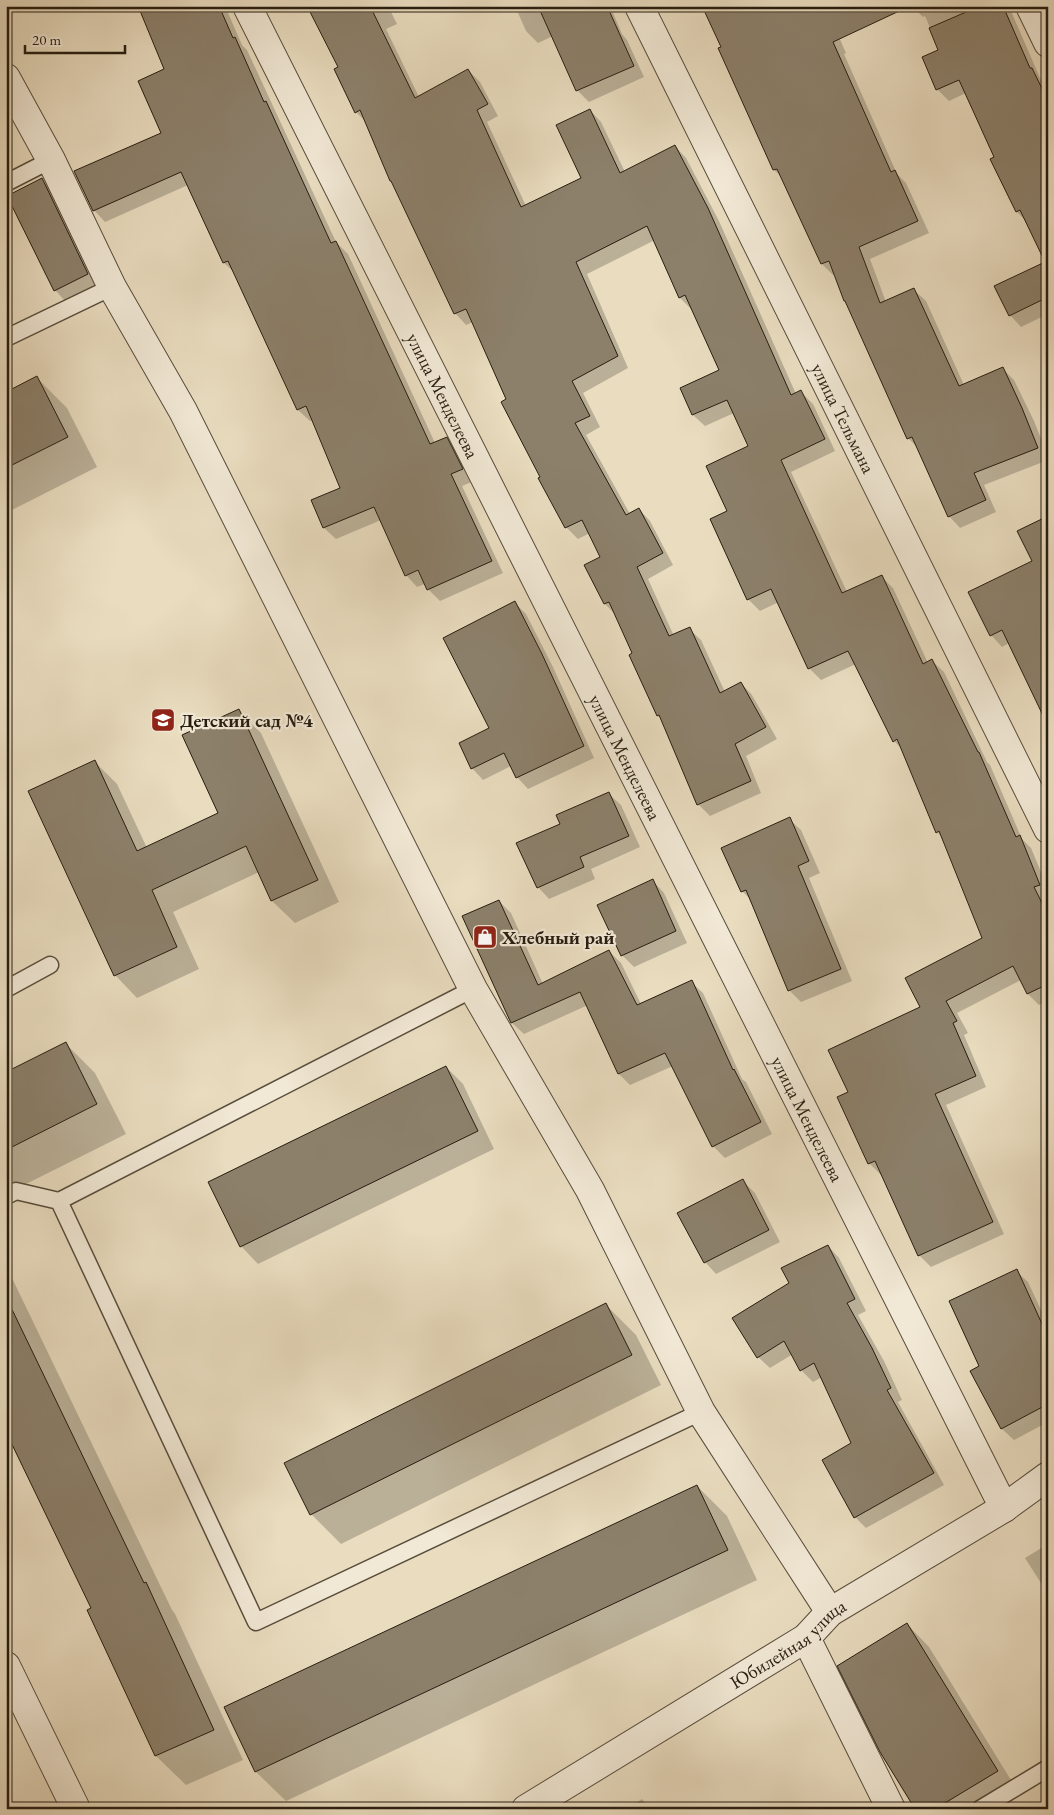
<svg xmlns="http://www.w3.org/2000/svg" width="1054" height="1815" font-family="'EB Garamond',serif">
<rect width="100%" height="100%" fill="#e9dcbf"/>
<filter id="stains"><feTurbulence type="fractalNoise" baseFrequency=".004" numOctaves="4"/><feColorMatrix values="0 0 0 0 .2 0 0 0 0 .09 0 0 0 0 .02 0 0 0 .5 -.17"/></filter>
<radialGradient id="worn" r=".72"><stop offset=".6" stop-color="#630" stop-opacity="0"/><stop offset="1" stop-color="#630" stop-opacity=".3"/></radialGradient>
<g fill="#0003">
<polygon points="139,6 225,6 242,45 247,50 336,242 348,254 435,443 447,439 458,451 474,481 462,486 503,573 440,601 428,589 425,584 417,587 406,575 381,520 336,539 324,528 342,489 313,420 310,421 298,410 236,274 224,263 188,185 105,222 94,210 163,134 165,70"/>
<polygon points="308,6 388,6 397,24 386,29 419,97 468,70 480,82 498,116 487,122 526,206 583,179 590,110 601,122 625,172 675,146 686,158 719,221 796,394 801,392 813,404 835,451 791,472 847,592 882,577 893,588 928,663 932,661 944,672 987,762 990,765 1022,839 1031,848 1048,889 1048,897 1045,898 1048,905 1048,1001 1039,1005 1028,994 1021,980 957,1013 968,1033 964,1035 986,1087 946,1105 1004,1234 931,1267 919,1255 882,1174 881,1175 869,1163 849,1093 922,1008 983,939 943,838 937,832 903,750 894,741 856,664 821,680 809,668 779,602 760,611 748,599 729,512 750,447 734,413 705,426 693,415 681,388 721,370 693,308 691,309 680,298 655,240 587,274 628,368 583,393 600,427 586,435 630,514 639,509 650,521 673,565 648,579 674,636 689,629 701,640 725,692 741,683 752,695 777,739 746,756 761,793 710,816 698,804 663,720 658,716 631,655 634,654 615,614 605,604 585,566 602,557 590,533 578,539 566,527 541,478 473,322 466,325 455,313 366,122 356,112 340,67"/>
<polygon points="515,6 610,6 622,34 627,40 644,77 589,102 577,90 553,36 538,43 526,31"/>
<polygon points="825,6 846,53 844,54 897,174 906,183 929,233 870,259 886,302 914,290 926,301 964,385 1002,368 1014,380 1034,421 1048,456 1048,460 984,485 996,512 960,528 949,516 919,449 908,438 835,274 833,275 822,264 783,178 774,170"/>
<polygon points="912,6 1006,6 1011,11 1040,78 1048,90 1048,314 1021,327 1010,315 1047,262 1027,222 1017,212 991,160 996,158 966,93 949,101 937,89 940,51 925,16 923,17"/>
<polygon points="42,180 54,192 99,286 66,302 55,290"/>
<polygon points="37,378 67,408 97,467 6,513 6,393"/>
<polygon points="1034,561 1009,643 1002,647 991,635"/>
<polygon points="514,602 526,614 553,667 594,758 528,789 517,777 511,766 483,780 472,768 491,729"/>
<polygon points="238,711 261,733 339,902 295,923 272,901 259,872 173,912 199,969 137,998 115,975 95,762 117,784 147,848 220,814"/>
<polygon points="609,794 621,805 640,847 591,869 595,879 549,899 538,887 562,825"/>
<polygon points="789,819 801,830 820,873 809,878 852,981 801,1002 789,990 752,901 742,891"/>
<polygon points="653,881 664,893 687,943 634,967 622,955"/>
<polygon points="499,901 511,913 543,984 609,951 621,963 641,1004 691,982 703,993 742,1079 746,1082 772,1134 725,1158 713,1146 673,1066 630,1085 619,1074 588,1005 524,1034 512,1023 464,917"/>
<polygon points="65,1043 95,1073 126,1134 6,1194 6,1073"/>
<polygon points="446,1067 463,1084 494,1149 258,1264 241,1246"/>
<polygon points="743,1181 755,1193 780,1242 716,1274 705,1262"/>
<polygon points="828,1246 839,1258 866,1311 858,1315 884,1361 902,1400 898,1402 944,1485 866,1528 855,1517 853,1444 822,1377 813,1382 801,1370 793,1354 770,1368 758,1357 790,1283"/>
<polygon points="1016,1271 1028,1282 1048,1325 1048,1422 1014,1440 1002,1429 972,1372 981,1367"/>
<polygon points="6,1273 12,1278 172,1610 175,1614 243,1760 186,1785 156,1756 89,1610 93,1609 6,1429"/>
<polygon points="606,1305 636,1335 661,1385 341,1544 311,1514"/>
<polygon points="697,1486 727,1516 757,1580 286,1801 256,1772 226,1708"/>
<polygon points="1048,1544 1048,1594 1025,1558"/>
<polygon points="907,1624 929,1647 1019,1793 994,1809 917,1809"/>
<polygon points="642,1799 650,1809 627,1809"/>
</g>
<g fill="#8c806b" stroke="#271d10">
<polygon points="138,6 219,6 233,38 235,37 264,102 266,101 331,243 336,241 430,444 447,437 463,469 451,474 492,561 427,590 418,570 405,576 374,507 323,528 311,500 340,488 306,406 297,410 228,261 223,263 181,172 93,211 74,171 161,133 138,81 164,69"/>
<polygon points="307,6 370,6 415,98 468,69 488,104 477,110 521,207 581,178 556,125 590,109 620,173 675,145 708,208 791,395 801,390 825,439 781,460 842,593 882,575 923,664 932,659 978,752 979,752 1016,837 1020,835 1040,885 1034,887 1048,915 1048,984 1027,994 1013,966 946,1001 957,1021 953,1023 976,1076 935,1094 993,1222 918,1256 875,1161 868,1164 837,1097 848,1092 828,1050 920,1007 905,978 982,938 939,831 936,833 897,739 893,742 848,651 808,669 771,589 747,600 710,519 727,511 706,466 748,446 727,400 692,415 680,388 719,370 685,295 679,298 647,226 576,262 618,356 572,381 590,416 575,423 626,515 639,508 663,553 637,567 669,636 690,627 720,693 741,682 766,727 735,744 751,781 697,805 659,715 657,716 629,655 632,653 609,602 604,604 584,565 600,557 582,520 565,528 538,478 540,477 501,402 506,399 466,309 454,314 391,181 390,181 360,110 355,113 334,69 338,67"/>
<polygon points="538,6 607,6 634,66 576,91"/>
<polygon points="702,6 910,6 833,42 891,172 895,170 918,221 859,247 880,303 914,288 959,386 1003,367 1022,408 1038,448 974,473 986,500 948,517 912,437 907,439 845,301 844,301 829,261 821,264 777,169 773,170 718,48 721,47"/>
<polygon points="980,6 1003,6 1030,68 1032,68 1048,101 1048,297 1009,316 994,286 1045,262 1020,210 1016,212 990,159 994,157 959,80 936,90 922,57 938,50 929,28"/>
<polygon points="42,178 88,274 54,291 7,196"/>
<polygon points="37,376 68,437 6,468 6,392"/>
<polygon points="1048,516 1048,726 1002,630 990,636 968,592 1032,561 1017,531"/>
<polygon points="515,601 542,654 584,746 516,778 504,753 471,769 459,743 489,728 443,638"/>
<polygon points="239,709 318,880 271,901 246,846 152,890 177,947 114,976 28,791 95,760 137,851 218,813 182,735"/>
<polygon points="609,792 629,836 580,857 584,867 537,888 516,843 560,824 556,815"/>
<polygon points="790,817 809,861 798,866 841,969 788,991 746,890 741,892 721,848"/>
<polygon points="653,879 676,931 621,956 597,905"/>
<polygon points="499,900 538,985 609,950 637,1005 692,980 733,1070 734,1069 761,1122 712,1147 665,1053 618,1074 580,992 511,1023 462,916"/>
<polygon points="66,1042 97,1104 6,1150 6,1072"/>
<polygon points="446,1066 478,1131 240,1247 208,1182"/>
<polygon points="743,1179 769,1230 704,1263 677,1213"/>
<polygon points="828,1245 855,1299 847,1303 872,1348 891,1388 887,1390 934,1473 854,1518 822,1460 851,1443 814,1363 800,1371 784,1341 757,1358 732,1318 789,1283 781,1268"/>
<polygon points="1017,1269 1048,1337 1048,1404 1001,1429 970,1371 979,1366 949,1301"/>
<polygon points="6,1297 144,1583 146,1582 214,1730 155,1756 87,1610 91,1608 6,1432"/>
<polygon points="606,1303 632,1355 310,1515 284,1463"/>
<polygon points="697,1485 728,1550 255,1772 224,1707"/>
<polygon points="907,1623 998,1771 935,1809 915,1809 880,1752 837,1666"/>
</g>
<g fill="none" stroke-linecap="round" stroke-linejoin="round">
<defs>
<g id="service">
<polyline points="6,183 51,160"/>
<polyline points="6,338 112,287"/>
<polyline points="6,989 50,965"/>
<polyline points="6,1196 16,1191 59,1201 256,1622 701,1412"/>
<polyline points="59,1201 473,989"/>
<polyline points="980,1809 1048,1768"/>
</g>
<g id="minor">
<path id="s1" d="M247 6 1004 1508"/>
<path id="s2" d="M639 6 1048 829"/>
<polyline points="1030,6 1048,43"/>
<polyline points="6,78 51,160 112,287 183,411 473,989 590,1190 701,1412 830,1612"/>
<polyline points="806,1638 891,1809"/>
</g>
<g id="tertiary">
<polyline points="6,1666 76,1809"/>
<path id="s3" d="M526 1809 806 1638 830 1612 1004 1508 1048 1476"/>
</g>
</defs>
<use href="#service" stroke="#584d3c" stroke-width="19"/>
<use href="#minor" stroke="#584d3c" stroke-width="30"/>
<use href="#tertiary" stroke="#584d3c" stroke-width="30"/>
<use href="#service" stroke="#f1e8d5" stroke-width="16"/>
<use href="#minor" stroke="#f1e8d5" stroke-width="28"/>
<use href="#tertiary" stroke="#f1e8d5" stroke-width="28"/>
</g>
<defs>
<symbol id="school-square" viewBox="-11 -11 22 22"><rect x="-9" y="-9" width="18" height="18" rx="4" fill="#8f2418" stroke="#f1e8d5"/><path d="M0-5L7-2L0 1L-7-2ZM-4 1L0 2.5L4 1V4Q0 6-4 4Z" fill="#fff"/></symbol>
<symbol id="shop-square" viewBox="-11 -11 22 22"><rect x="-9" y="-9" width="18" height="18" rx="4" fill="#8f2418" stroke="#f1e8d5"/><path d="M-5-2.5h2.3a2.7 3.5 0 0 1 5.4 0H5L5.5 6h-11ZM-1.5-2.5h3a1.5 2.3 0 0 0-3 0Z" fill="#fff"/></symbol>
</defs>
<g fill-rule="evenodd">
<use href="#school-square" x="149" y="706" width="28" height="28"/>
<use href="#shop-square" x="471" y="923" width="28" height="28"/>
</g>
<g text-anchor="middle" stroke-width="4.5" stroke-linejoin="round" paint-order="stroke">
<g font-size="19" fill="#271d10" stroke="#f1e8d5">
<text dy="7" stroke="none"><textPath href="#s1" startOffset="436">улица Менделеева</textPath></text>
<text dy="7" stroke="none"><textPath href="#s2" startOffset="460">улица Тельмана</textPath></text>
<text dy="7" stroke="none"><textPath href="#s1" startOffset="841">улица Менделеева</textPath></text>
<text dy="7" stroke="none"><textPath href="#s1" startOffset="1246">улица Менделеева</textPath></text>
<text dy="7" stroke="none"><textPath href="#s3" startOffset="310">Юбилейная улица</textPath></text>
</g>
<g font-size="19" font-weight="bold" fill="#271d10" stroke="#f1e8d5" text-anchor="start">
<text x="180" y="727">Детский сад №4</text>
<text x="502" y="944">Хлебный рай</text>
</g>
</g>
<rect width="1054" height="1815" fill="none" stroke="#e9dcbf" stroke-width="25"/>
<rect x="8" y="8" width="1039" height="1800" fill="none" stroke="#271d10" stroke-width="2.5"/>
<rect x="12" y="12" width="1029" height="1790" fill="none" stroke="#271d10"/>
<path d="M25 45v8h100v-8" fill="none" stroke="#271d10" stroke-width="2.5"/>
<text x="32" y="45" font-size="15" fill="#271d10" stroke="#f1e8d5" stroke-width="4" paint-order="stroke">20 m</text>
<rect width="100%" height="100%" filter="url(#stains)"/>
<rect width="100%" height="100%" fill="url(#worn)"/>
</svg>
